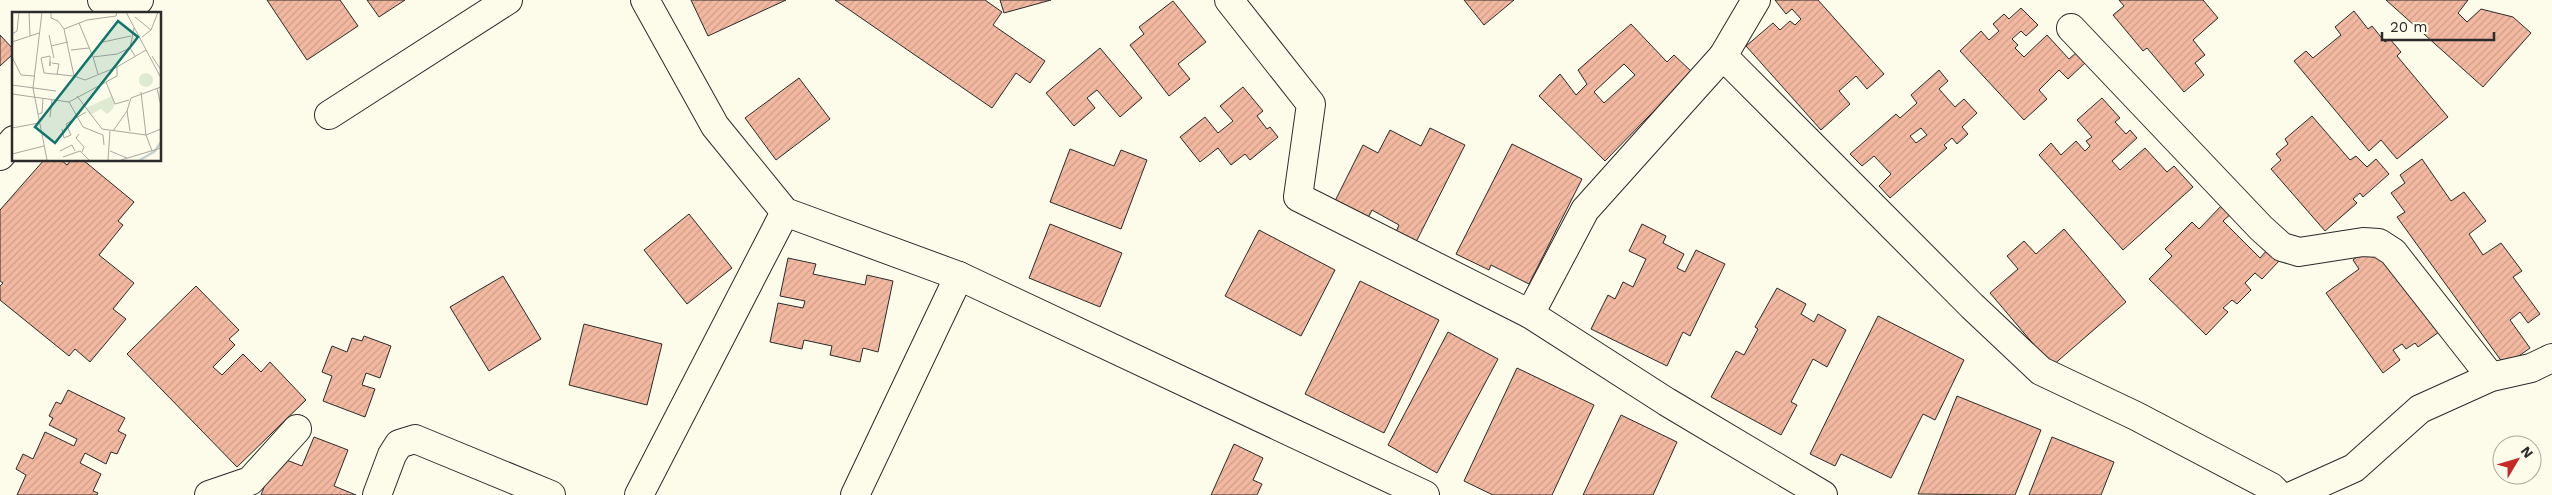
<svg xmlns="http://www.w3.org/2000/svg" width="2552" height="495" font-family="'Work Sans',sans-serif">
<defs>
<pattern id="building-hatch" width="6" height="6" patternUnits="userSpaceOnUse" patternTransform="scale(1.25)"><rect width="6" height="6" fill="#f2b8a0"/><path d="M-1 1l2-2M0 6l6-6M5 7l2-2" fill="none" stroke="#d09e8a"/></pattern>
</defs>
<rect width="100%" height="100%" fill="#fdfbea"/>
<g fill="url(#building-hatch)" stroke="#2b2b2b" fill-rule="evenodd">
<polygon points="267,0 340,0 358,26 307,60"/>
<polygon points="367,0 405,0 379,17"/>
<polygon points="691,0 786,0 708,36"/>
<polygon points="835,0 985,0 1002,12 993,25 1045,61 1030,83 1016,73 992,108"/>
<polygon points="1000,0 1051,0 1004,13"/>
<polygon points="1464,0 1514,0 1484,25"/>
<polygon points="1775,0 1818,0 1884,74 1867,89 1856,76 1839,91 1850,104 1821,130 1746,46 1773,23 1780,30 1790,21 1795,25 1801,19 1792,9 1786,14"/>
<polygon points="2119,0 2203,0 2218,18 2193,40 2205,55 2195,63 2204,75 2184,92 2147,48 2143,51 2113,15 2124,6"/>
<polygon points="2386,0 2468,0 2458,13 2467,22 2481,9 2513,17 2531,33 2483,87"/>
<polygon points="1173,1 1206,42 1178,64 1190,79 1169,96 1130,45 1144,34 1139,27"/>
<polygon points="2021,8 2038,25 2026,36 2021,31 2012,39 2018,45 2015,48 2024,57 2047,35 2069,59 2077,52 2086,62 2068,79 2059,70 2039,90 2047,99 2024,120 1960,51 1981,31 1989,40 1999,31 1993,24 2004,14 2009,19"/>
<polygon points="2354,11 2368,29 2372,26 2385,42 2390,39 2401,52 2397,56 2448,117 2397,159 2381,140 2369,151 2294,61 2306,51 2313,58 2341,35 2335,27"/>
<path d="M1631 24 1667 62 1674 55 1692 72 1605 161 1539 96 1560 74 1576 95 1587 84 1578 70ZM1624 64 1635 75 1604 103 1594 92Z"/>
<polygon points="0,35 14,50 14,53 0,66"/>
<polygon points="1100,48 1142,98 1120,117 1097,90 1087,98 1095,108 1074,126 1046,93"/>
<path d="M1939 70 1948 81 1939 89 1955 107 1964 99 1977 113 1962 127 1968 134 1957 144 1952 138 1944 145 1947 148 1890 198 1879 186 1891 174 1874 156 1862 166 1850 154 1896 114 1900 118 1917 103 1911 95ZM1921 128 1927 135 1916 143 1910 136Z"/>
<polygon points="799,78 830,119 776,160 745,118"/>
<polygon points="1243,87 1263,111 1257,116 1267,129 1270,127 1278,137 1250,160 1245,154 1231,165 1218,148 1200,162 1180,137 1205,117 1218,133 1233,121 1220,106"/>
<polygon points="2102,98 2120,118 2115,122 2126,134 2130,130 2137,138 2112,161 2120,170 2145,148 2167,172 2174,166 2193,187 2123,250 2039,155 2051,143 2061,155 2076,141 2085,151 2090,146 2086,141 2092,137 2077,120"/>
<polygon points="2312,116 2350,160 2356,156 2367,167 2376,159 2389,174 2363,197 2360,193 2353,199 2357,203 2325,231 2271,169 2281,160 2276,154 2288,144 2285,139"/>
<polygon points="1430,128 1465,145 1415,244 1395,234 1399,225 1372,210 1367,220 1334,203 1363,145 1378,153 1390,130 1421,146"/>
<polygon points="1512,144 1582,179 1529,284 1491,265 1489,270 1456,254"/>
<polygon points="1070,149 1114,166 1121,150 1147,160 1121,229 1050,202"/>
<polygon points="2422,159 2451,201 2464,192 2486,221 2469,234 2483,255 2501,243 2522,271 2513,277 2540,314 2528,323 2520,312 2510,320 2530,348 2505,366 2397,217 2405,212 2391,193 2405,183 2400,175"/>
<polygon points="44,160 61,160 67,165 71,160 83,160 134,202 118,221 123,225 99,255 134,283 113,309 126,319 90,362 75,349 69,356 0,300 0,286 3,283 0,281 0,210"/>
<polygon points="2223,204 2232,213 2223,221 2260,258 2268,249 2280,260 2262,279 2255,273 2245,283 2251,290 2237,304 2232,300 2223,308 2228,312 2206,335 2149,279 2172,256 2165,249 2192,222 2199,229"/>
<polygon points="689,214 732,268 687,304 644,250"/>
<polygon points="1050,224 1122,253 1100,307 1029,278"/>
<polygon points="1642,224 1666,236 1663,243 1684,254 1677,268 1685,272 1696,250 1725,264 1690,336 1683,332 1667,366 1591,329 1608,295 1615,299 1623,282 1633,287 1646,259 1629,251"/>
<polygon points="2064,229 2126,302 2052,366 1990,293 2018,269 2007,256 2024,241 2036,254"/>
<polygon points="1259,230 1335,270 1301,336 1225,296"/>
<polygon points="2375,244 2439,332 2418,347 2415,343 2406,349 2402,344 2393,350 2400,360 2383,373 2326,293 2359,269 2353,260"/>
<polygon points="788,258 816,264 813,274 865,285 867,275 893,281 878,352 863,348 860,362 830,355 832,346 804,340 802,349 770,342 778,303 803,308 805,301 780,296"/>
<polygon points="503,276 541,339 489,371 450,307"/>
<polygon points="1360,281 1439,320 1384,433 1305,394"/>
<polygon points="196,286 239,330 229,339 235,345 213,367 222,375 243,354 261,372 270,362 306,400 237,467 127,354"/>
<polygon points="1777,288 1806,304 1801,314 1814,322 1818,314 1846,330 1827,367 1813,359 1791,402 1797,405 1781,435 1711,397 1736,351 1744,355 1758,329 1755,327"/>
<polygon points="1878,316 1964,360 1935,420 1923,414 1891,478 1841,454 1835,466 1810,454"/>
<polygon points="584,324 662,344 647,405 569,385"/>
<polygon points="1448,332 1498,359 1437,473 1388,445"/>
<polygon points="364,336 391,346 380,378 366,373 362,385 375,389 365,417 323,401 332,376 322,372 332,346 347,352 352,338 362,341"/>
<polygon points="1517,368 1594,405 1552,495 1493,495 1464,481"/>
<polygon points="68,390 125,418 118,431 126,435 117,454 111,452 106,464 85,453 80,463 101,474 93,491 98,493 97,495 17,495 26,475 16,469 23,454 33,459 45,432 74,446 77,439 49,425 53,418 49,416 56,402 61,404"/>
<polygon points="1957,396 2041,430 2015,495 1918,494"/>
<polygon points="1621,415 1677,442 1653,495 1583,495"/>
<polygon points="314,437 348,450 334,486 356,495 261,495 276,456 302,466"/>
<polygon points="2052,437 2114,462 2101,495 2029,495"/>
<polygon points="1234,444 1263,458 1253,480 1262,484 1257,495 1211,495"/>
</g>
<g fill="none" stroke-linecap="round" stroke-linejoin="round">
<defs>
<g id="minor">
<polyline points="102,0 118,14"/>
<polyline points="645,0 715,126 785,212 959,276 1425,495"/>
<polyline points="1229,0 1311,104 1298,197 1530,314 1667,402 1823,495"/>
<polyline points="2071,28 2261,228 2282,247 2299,252 2363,242 2379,243 2393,252 2491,377"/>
<polyline points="1723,56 1756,0"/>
<polyline points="329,115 508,0"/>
<polyline points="1530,314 1585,210 1723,56 1972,306 2041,371 2136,416 2271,487 2279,495"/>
<polyline points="209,495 250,481 297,429"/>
<polyline points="377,495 392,455 399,444 415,439 551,495"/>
<polyline points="639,495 785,212"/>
<polyline points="855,495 959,276"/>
<polyline points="2294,495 2354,468 2420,409 2491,377 2531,368 2552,358"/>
</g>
<g id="tertiary">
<polyline points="126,14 139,0"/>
<polyline points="0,156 14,140"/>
</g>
</defs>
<use href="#minor" stroke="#2b2b2b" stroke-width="30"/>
<use href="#tertiary" stroke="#2b2b2b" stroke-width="30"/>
<use href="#minor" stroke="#fdfbea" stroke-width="28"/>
<use href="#tertiary" stroke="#fdfbea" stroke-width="28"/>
</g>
<g transform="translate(12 12)">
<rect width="149" height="149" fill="#fdfbea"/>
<path d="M127 68a7 7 0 1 1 14 0a7 7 0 1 1-14 0ZM100 84 103 92 100 98 95 102 89 97 78 103 74 96Z" fill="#deebd1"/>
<path fill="none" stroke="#c7d0d0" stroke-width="2.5" d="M128 148 143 139 149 130"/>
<path fill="none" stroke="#a9a89e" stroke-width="1" d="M17 0 18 24M30 0 21 76 35 148M39 0V6L46 9 52 17M105 0 104 4 75 8 52 17 62 64 73 68 105 55M114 0 149 66M123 5 139 18M67 11 81 45M0 22 5 19 7 0M37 23 42 46M130 25 139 18 146 0M0 30 27 21M91 30 119 24M39 34 56 30M118 36 122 16M59 38 77 36M140 44 149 58M0 45 9 63 22 64M38 49V54V44L29 46 32 61 62 64M40 51 47 52 45 62M86 62 81 45 105 42 118 36 123 44M94 70 103 92 117 88M0 73 44 79M145 76 149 94M129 80 134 123 140 139M0 82 57 90 105 64V55L134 38M65 84 90 117 134 123 149 117M57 90 71 115 91 123 92 133M115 99 118 119M26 102 30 101 31 86M38 105 40 88M0 116 27 111M50 117 52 126 59 123 54 112 74 100M101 119 115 99 119 86 149 75M67 122 64 126 72 135 70 140M48 139 60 133 63 139M98 139 115 146M0 142 32 134M51 145 68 139 77 148M96 148 98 119M109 148 149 136"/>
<path fill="#0f766e" fill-opacity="0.15" stroke="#0f766e" stroke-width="2.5" d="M106 9 126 25 43 131 23 115Z"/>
<rect width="149" height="149" fill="none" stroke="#2b2b2b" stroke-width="2.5"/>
</g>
<g transform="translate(2517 460) rotate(52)"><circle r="24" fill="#fdfbea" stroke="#a9a89e"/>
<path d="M0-4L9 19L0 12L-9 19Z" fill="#c62828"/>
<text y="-8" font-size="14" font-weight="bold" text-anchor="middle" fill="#2b2b2b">N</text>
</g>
<path d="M2382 32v8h112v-8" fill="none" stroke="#2b2b2b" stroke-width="2.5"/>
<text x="2390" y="32" font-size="15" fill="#2b2b2b" stroke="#fdfbea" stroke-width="4" paint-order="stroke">20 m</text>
</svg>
